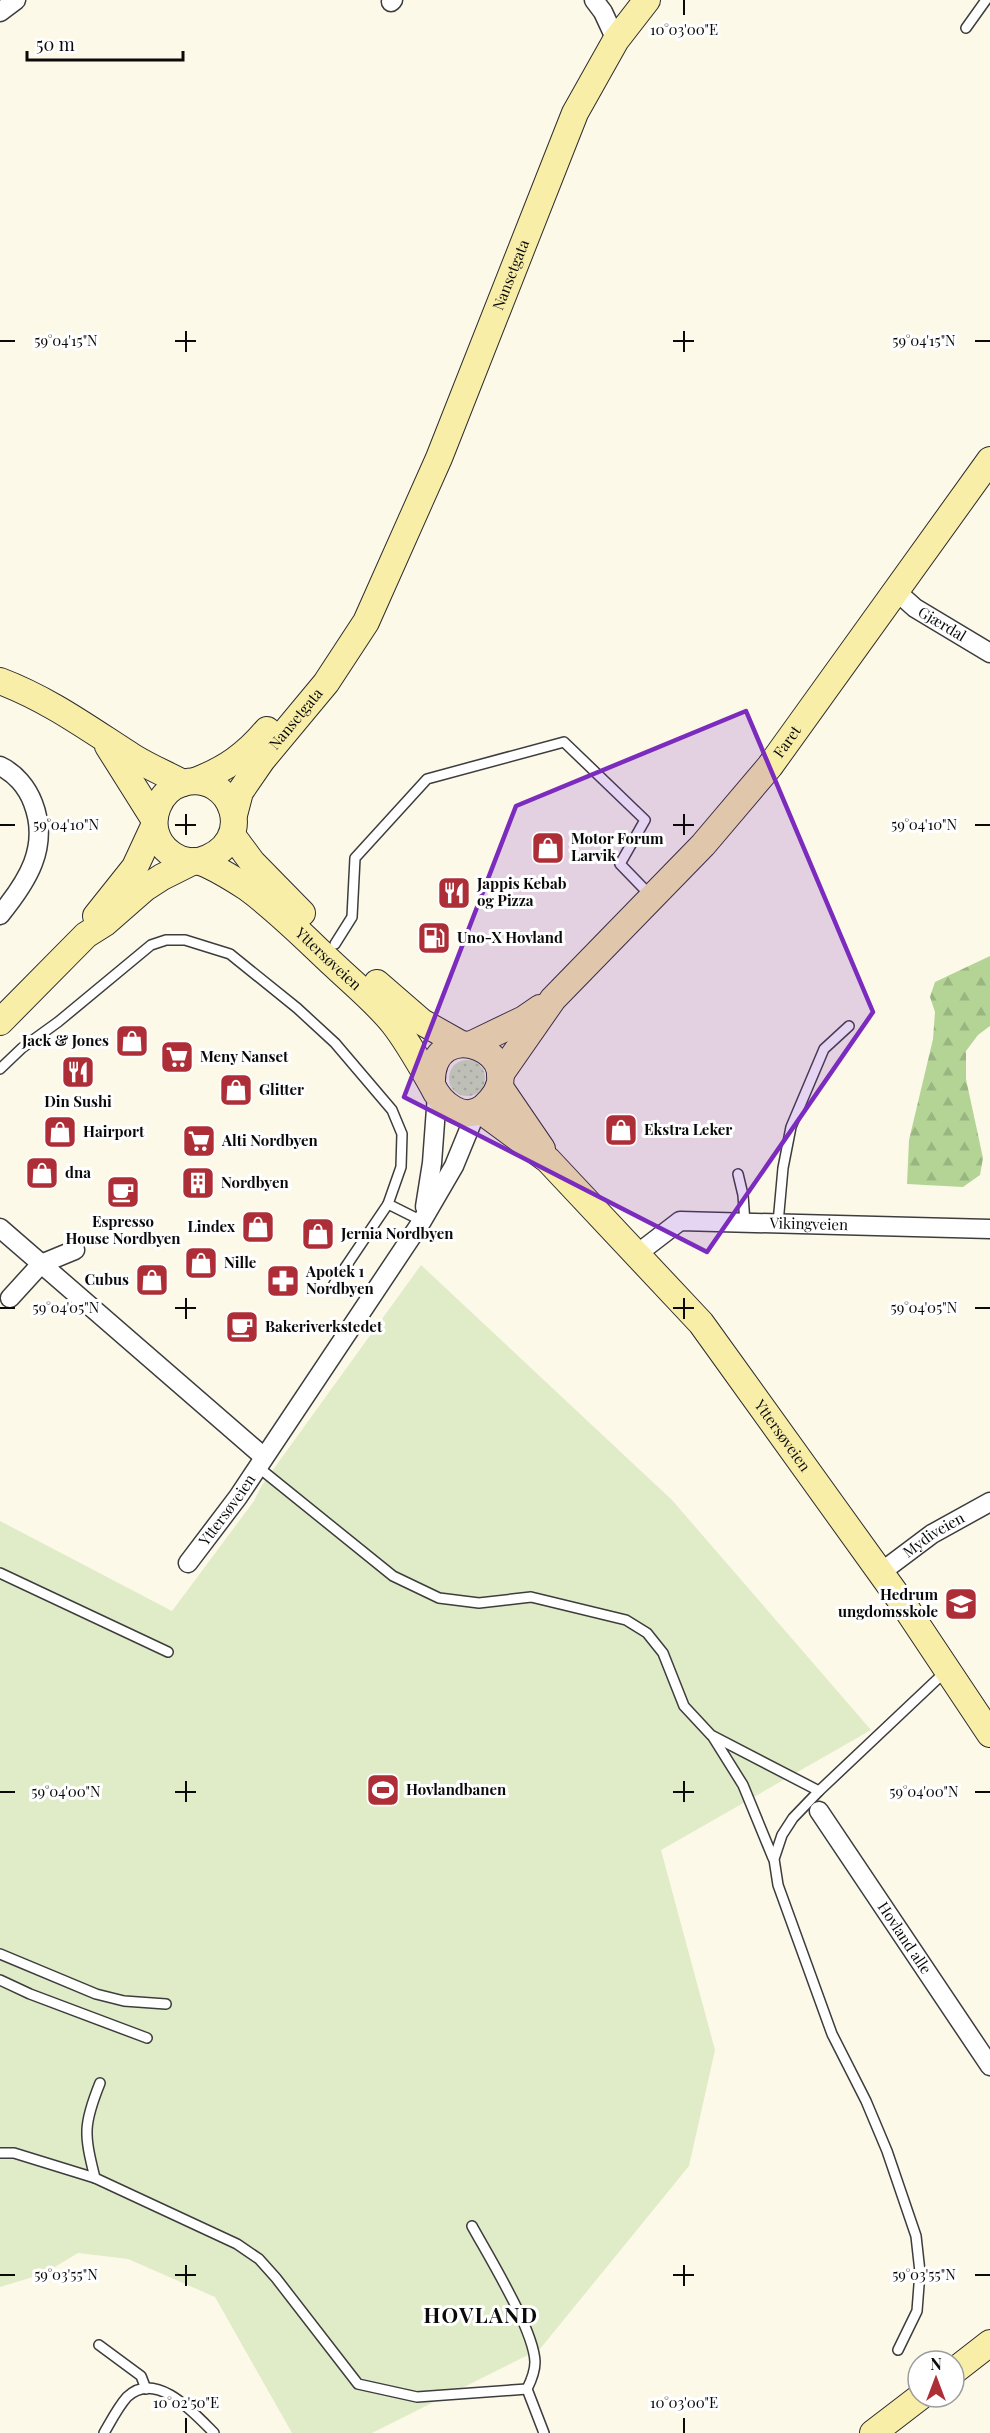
<svg xmlns="http://www.w3.org/2000/svg" width="990" height="2433" font-family="'Playfair Display',serif">
<defs>
<pattern id="green-dots" width="8" height="8" patternUnits="userSpaceOnUse" patternTransform="scale(1.5)"><rect width="8" height="8" fill="#cfe4b6"/><path d="M2 2h.1M6 6h.1" fill="none" stroke="#b0c29b" stroke-width="1.8" stroke-linecap="round"/></pattern>
<pattern id="forest-firs" width="22" height="20" patternUnits="userSpaceOnUse" patternTransform="scale(1.5)"><rect width="22" height="20" fill="#b4d496"/><path d="M5 1l3.5 6h-7zM16 11l3.5 6h-7z" fill="#99b580"/></pattern>
</defs>
<rect width="100%" height="100%" fill="#fdf9e9"/>
<circle fill="url(#green-dots)" cx="467" cy="1078" r="18"/>
<polygon fill="url(#forest-firs)" points="990,956 990,1026 978,1035 966,1051 966,1079 983,1158 980,1175 963,1187 907,1184 909,1140 933,1039 935,1012 930,997 935,982"/>
<polygon fill="#e0ecc7" points="421,1265 672,1500 871,1730 661,1850 715,2050 689,2166 540,2349 372,2433 292,2433 215,2297 128,2259 78,2253 43,2274 0,2287 0,1521 172,1611 254,1501 262,1485"/>
<g fill="none" stroke-linecap="round" stroke-linejoin="round">
<defs>
<g id="lane">
<polyline points="966,28 986,0"/>
<polyline points="335,944 352,917 355,858 427,779 564,742 645,820 620,864 651,896"/>
<polyline points="0,1069 22,1048 58,1022 151,945 166,940 185,940 230,954 297,1008 335,1043 392,1110 402,1134 401,1167 388,1204 422,1221"/>
<polyline points="738,1174 743,1195 745,1223"/>
<polyline points="778,1223 783,1168 791,1127 824,1049 849,1026"/>
<polyline points="334,1284 388,1204"/>
<polyline points="258,1467 393,1576 439,1598 479,1603 531,1597 626,1620 647,1633 663,1653 684,1706 711,1735 819,1791"/>
<polyline points="0,1573 168,1652"/>
<polyline points="713,1737 743,1785 773,1858"/>
<polyline points="0,1954 96,1994 124,2001 166,2004"/>
<polyline points="0,1980 30,1994 147,2038"/>
<polyline points="0,2153 14,2153 95,2178 237,2244 259,2259 276,2278 358,2384 417,2397 527,2389"/>
<path d="M95 2178C84 2134 83 2125 100 2083"/>
<path d="M472 2226C489 2257 534 2330 535 2362 535 2372 531 2381 527 2389L544 2433"/>
<polyline points="99,2345 141,2376 146,2389"/>
<polyline points="898,2350 917,2311 920,2272 916,2236 887,2151 866,2101 832,2034 778,1885 774,1859 782,1835 793,1818 819,1791 946,1671"/>
<path d="M104 2433C111 2421 118 2407 127 2397 156 2369 195 2414 214 2433"/>
</g>
<g id="street">
<polyline points="594,0 603,12 616,40"/>
<polyline points="391,2 393,0"/>
<polyline points="0,12 16,0"/>
<path id="s1" d="M896 591 915 608 990 653"/>
<path d="M0 766C15 773 27 787 33 803 50 847 27 882 0 915"/>
<polyline points="425,1207 432,1163 437,1095"/>
<polyline points="0,1228 264,1457"/>
<path id="s2" d="M637 1254 680 1221 990 1229"/>
<polyline points="10,1298 41,1264 75,1250"/>
<path id="s3" d="M188 1563 238 1497 422 1221 454 1166 477 1110"/>
<path id="s4" d="M880 1573 932 1534 990 1502"/>
<path id="s5" d="M819 1811 990 2066"/>
</g>
<g id="secondary">
<path d="M0 681C50 700 89 729 133 757 149 767 166 774 183 783"/>
<polyline points="108,746 154,819"/>
<path d="M195 781C226 769 246 755 267 730"/>
<path id="s6" d="M234 815 240 792 262 760 326 683 366 622 439 458 575 113 616 40 647 0"/>
<polyline points="232,835 252,862 302,913"/>
<path id="s7" d="M199 861C260 844 232 769 183 783 159 790 147 820 160 842 166 852 178 860 189 861 194 862 198 861 203 863 218 869 232 878 246 887 278 910 306 939 335 966 354 984 376 1002 393 1023 408 1042 420 1064 432 1085 440 1103 464 1124 484 1107 542 1055 429 1008 432 1085"/>
<polyline points="96,916 135,867 154,826"/>
<polyline points="377,983 422,1022 461,1044"/>
<polyline points="0,1022 86,935 105,923 145,888 162,877 194,861"/>
<polyline points="472,1044 524,1019 540,1008"/>
<path id="s8" d="M500 1075 553 999 703 845 770 766 990 460"/>
<polyline points="499,1086 542,1149"/>
<path id="s9" d="M480 1110 548 1160 701 1323 906 1608 990 1734"/>
<polyline points="954,2371 990,2343"/>
<polyline points="873,2433 920,2397"/>
</g>
</defs>
<use href="#lane" stroke="#3d3d3d" stroke-width="12"/>
<use href="#street" stroke="#3d3d3d" stroke-width="21"/>
<use href="#secondary" stroke="#2c2c2c" stroke-width="28"/>
<use href="#lane" stroke="#fff" stroke-width="9"/>
<use href="#street" stroke="#fff" stroke-width="18"/>
<use href="#secondary" stroke="#f9eea8" stroke-width="26"/>
</g>
<path fill="#7b2cbf" fill-opacity="0.2" stroke="#7b2cbf" stroke-width="4.5" stroke-linejoin="round" d="M746 711 873 1012 707 1252 404 1097 516 806Z"/>
<path fill="none" stroke="#0a0a0a" stroke-width="2" d="M684 0V15M186 331V352M684 331V352M0 341H15M175 341H196M673 341H694M975 341H990M186 814V835M684 814V835M0 825H15M175 825H196M673 825H694M975 825H990M186 1298V1319M684 1298V1319M0 1308H15M175 1308H196M673 1308H694M975 1308H990M186 1781V1802M684 1781V1802M0 1792H15M175 1792H196M673 1792H694M975 1792H990M186 2265V2286M684 2265V2286M0 2275H15M175 2275H196M673 2275H694M975 2275H990M186 2418V2433M684 2418V2433"/>
<defs>
<symbol id="shop-square" viewBox="-11 -11 22 22"><rect x="-9" y="-9" width="18" height="18" rx="4" fill="#ae2e37" stroke="#fff"/><path d="M-5-2.5h2.3a2.7 3.5 0 0 1 5.4 0H5L5.5 6h-11ZM-1.5-2.5h3a1.5 2.3 0 0 0-3 0Z" fill="#fff"/></symbol>
<symbol id="restaurant-square" viewBox="-11 -11 22 22"><rect x="-9" y="-9" width="18" height="18" rx="4" fill="#ae2e37" stroke="#fff"/><path d="M-5-6h1v4h1v-4h1v4h1v-4h1v5L-1.5 .5V6h-2V.5L-5-1ZM5-6V6H3V1.5H1.5Q1.5-4 5-6Z" fill="#fff"/></symbol>
<symbol id="fuel-square" viewBox="-11 -11 22 22"><rect x="-9" y="-9" width="18" height="18" rx="4" fill="#ae2e37" stroke="#fff"/><path d="M-5.5-6h7V0h2V4h1.3V-2.5L3-4.5l.8-.8L6-3V5H2.5V1h-1V6h-7ZM-4.2-4.7v3.2H.2V-4.7Z" fill="#fff"/></symbol>
<symbol id="supermarket-square" viewBox="-11 -11 22 22"><rect x="-9" y="-9" width="18" height="18" rx="4" fill="#ae2e37" stroke="#fff"/><path d="M-6-5.5h2.5l.6 2H6L4.5 2H-2.5L-4.4-4H-6ZM-1.5 3.2a1.3 1.3 0 1 0 .1 0ZM3 3.2a1.3 1.3 0 1 0 .1 0Z" fill="#fff"/></symbol>
<symbol id="building-square" viewBox="-11 -11 22 22"><rect x="-9" y="-9" width="18" height="18" rx="4" fill="#ae2e37" stroke="#fff"/><path d="M-4-6H4V6H1V3H-1V6H-4ZM-2.5-4.3h1.7v1.8h-1.7ZM.8-4.3h1.7v1.8H.8ZM-2.5-1h1.7V.8h-1.7ZM.8-1h1.7V.8H.8Z" fill="#fff"/></symbol>
<symbol id="cafe-square" viewBox="-11 -11 22 22"><rect x="-9" y="-9" width="18" height="18" rx="4" fill="#ae2e37" stroke="#fff"/><path d="M-5.5-4.5H6V0H3Q3 3.5 0 3.5H-2.5Q-5.5 3.5-5.5 0ZM3-3.2v2h1.7v-2ZM-6 4.5H4V6H-6Z" fill="#fff"/></symbol>
<symbol id="pharmacy-square" viewBox="-11 -11 22 22"><rect x="-9" y="-9" width="18" height="18" rx="4" fill="#ae2e37" stroke="#fff"/><path d="M-2-6h4v4h4v4h-4v4h-4v-4h-4v-4h4Z" fill="#fff"/></symbol>
<symbol id="school-square" viewBox="-11 -11 22 22"><rect x="-9" y="-9" width="18" height="18" rx="4" fill="#ae2e37" stroke="#fff"/><path d="M0-5L7-2L0 1L-7-2ZM-4 1L0 2.5L4 1V4Q0 6-4 4Z" fill="#fff"/></symbol>
<symbol id="stadium-square" viewBox="-11 -11 22 22"><rect x="-9" y="-9" width="18" height="18" rx="4" fill="#ae2e37" stroke="#fff"/><path d="M0-5a6.5 5 0 1 0 0 10a6.5 5 0 1 0 0-10ZM-3.5-1.8h7v3.6h-7Z" fill="#fff"/></symbol>
</defs>
<g fill-rule="evenodd">
<use href="#shop-square" x="529" y="829" width="38" height="38"/>
<use href="#restaurant-square" x="435" y="874" width="38" height="38"/>
<use href="#fuel-square" x="415" y="919" width="38" height="38"/>
<use href="#shop-square" x="113" y="1022" width="38" height="38"/>
<use href="#supermarket-square" x="158" y="1038" width="38" height="38"/>
<use href="#restaurant-square" x="59" y="1053" width="38" height="38"/>
<use href="#shop-square" x="217" y="1071" width="38" height="38"/>
<use href="#shop-square" x="602" y="1111" width="38" height="38"/>
<use href="#shop-square" x="41" y="1113" width="38" height="38"/>
<use href="#supermarket-square" x="180" y="1122" width="38" height="38"/>
<use href="#shop-square" x="23" y="1154" width="38" height="38"/>
<use href="#building-square" x="179" y="1164" width="38" height="38"/>
<use href="#cafe-square" x="104" y="1173" width="38" height="38"/>
<use href="#shop-square" x="239" y="1208" width="38" height="38"/>
<use href="#shop-square" x="299" y="1215" width="38" height="38"/>
<use href="#shop-square" x="182" y="1244" width="38" height="38"/>
<use href="#shop-square" x="133" y="1261" width="38" height="38"/>
<use href="#pharmacy-square" x="264" y="1262" width="38" height="38"/>
<use href="#cafe-square" x="223" y="1308" width="38" height="38"/>
<use href="#school-square" x="942" y="1585" width="38" height="38"/>
<use href="#stadium-square" x="364" y="1771" width="38" height="38"/>
</g>
<g text-anchor="middle" stroke-width="6" stroke-linejoin="round" paint-order="stroke">
<g font-size="15" fill="#0a0a0a" stroke="#fff">
<text dy="5" stroke="none"><textPath href="#s6" startOffset="612">Nansetgata</textPath></text>
<text dy="5" stroke="none"><textPath href="#s1" startOffset="57">Gjærdal</textPath></text>
<text dy="5" stroke="none"><textPath href="#s6" startOffset="116">Nansetgata</textPath></text>
<text dy="5" stroke="none"><textPath href="#s8" startOffset="441">Faret</textPath></text>
<text dy="5" stroke="none"><textPath href="#s7" startOffset="412">Yttersøveien</textPath></text>
<text dy="5" stroke="none"><textPath href="#s2" startOffset="183">Vikingveien</textPath></text>
<text dy="5" stroke="none"><textPath href="#s9" startOffset="447">Yttersøveien</textPath></text>
<text dy="5" stroke="none"><textPath href="#s3" startOffset="66">Yttersøveien</textPath></text>
<text dy="5" stroke="none"><textPath href="#s4" startOffset="66">Mydiveien</textPath></text>
<text dy="5" stroke="none"><textPath href="#s5" startOffset="153">Hovland alle</textPath></text>
</g>
<g font-size="15" font-weight="bold" fill="#0a0a0a" stroke="#fff" text-anchor="start">
<text x="571" y="844">Motor Forum<tspan x="571" dy="17">Larvik</tspan></text>
<text x="477" y="889">Jappis Kebab<tspan x="477" dy="17">og Pizza</tspan></text>
<text x="457" y="943">Uno-X Hovland</text>
<text x="109" y="1046" text-anchor="end">Jack &amp; Jones</text>
<text x="200" y="1062">Meny Nanset</text>
<text x="259" y="1095">Glitter</text>
<text x="78" y="1107" text-anchor="middle">Din Sushi</text>
<text x="644" y="1135">Ekstra Leker</text>
<text x="83" y="1137">Hairport</text>
<text x="222" y="1146">Alti Nordbyen</text>
<text x="65" y="1178">dna</text>
<text x="221" y="1188">Nordbyen</text>
<text x="123" y="1227" text-anchor="middle">Espresso<tspan x="123" dy="17">House Nordbyen</tspan></text>
<text x="235" y="1232" text-anchor="end">Lindex</text>
<text x="341" y="1239">Jernia Nordbyen</text>
<text x="224" y="1268">Nille</text>
<text x="306" y="1277">Apotek 1<tspan x="306" dy="17">Nordbyen</tspan></text>
<text x="129" y="1285" text-anchor="end">Cubus</text>
<text x="265" y="1332">Bakeriverkstedet</text>
<text x="938" y="1600" text-anchor="end">Hedrum<tspan x="938" dy="17">ungdomsskole</tspan></text>
<text x="406" y="1795">Hovlandbanen</text>
</g>
<g font-size="21" font-weight="bold" letter-spacing="1.5" fill="#0a0a0a" stroke="#fff">
<text x="481" y="2323">HOVLAND</text>
</g>
</g>
<g font-size="15" text-anchor="middle" fill="#0a0a0a" stroke="#fff" stroke-width="6" stroke-linejoin="round" paint-order="stroke">
<text x="684" y="35">10°03'00"E</text>
<text x="66" y="346">59°04'15"N</text>
<text x="924" y="346">59°04'15"N</text>
<text x="66" y="830">59°04'10"N</text>
<text x="924" y="830">59°04'10"N</text>
<text x="66" y="1313">59°04'05"N</text>
<text x="924" y="1313">59°04'05"N</text>
<text x="66" y="1797">59°04'00"N</text>
<text x="924" y="1797">59°04'00"N</text>
<text x="66" y="2280">59°03'55"N</text>
<text x="924" y="2280">59°03'55"N</text>
<text x="186" y="2408">10°02'50"E</text>
<text x="684" y="2408">10°03'00"E</text>
</g>
<g transform="translate(936 2379)"><circle r="28" fill="#ffffff" stroke="#9d9d9d" stroke-width="1.5"/>
<path d="M0-4.5L10 22L0 15L-10 22Z" fill="#ae2e37"/>
<text y="-9" font-size="16" font-weight="bold" text-anchor="middle" fill="#0a0a0a">N</text>
</g>
<path d="M27 51v9h156v-9" fill="none" stroke="#0a0a0a" stroke-width="3"/>
<text x="36" y="51" font-size="18" fill="#0a0a0a" stroke="#ffffff" stroke-width="4.5" paint-order="stroke">50 m</text>
</svg>
